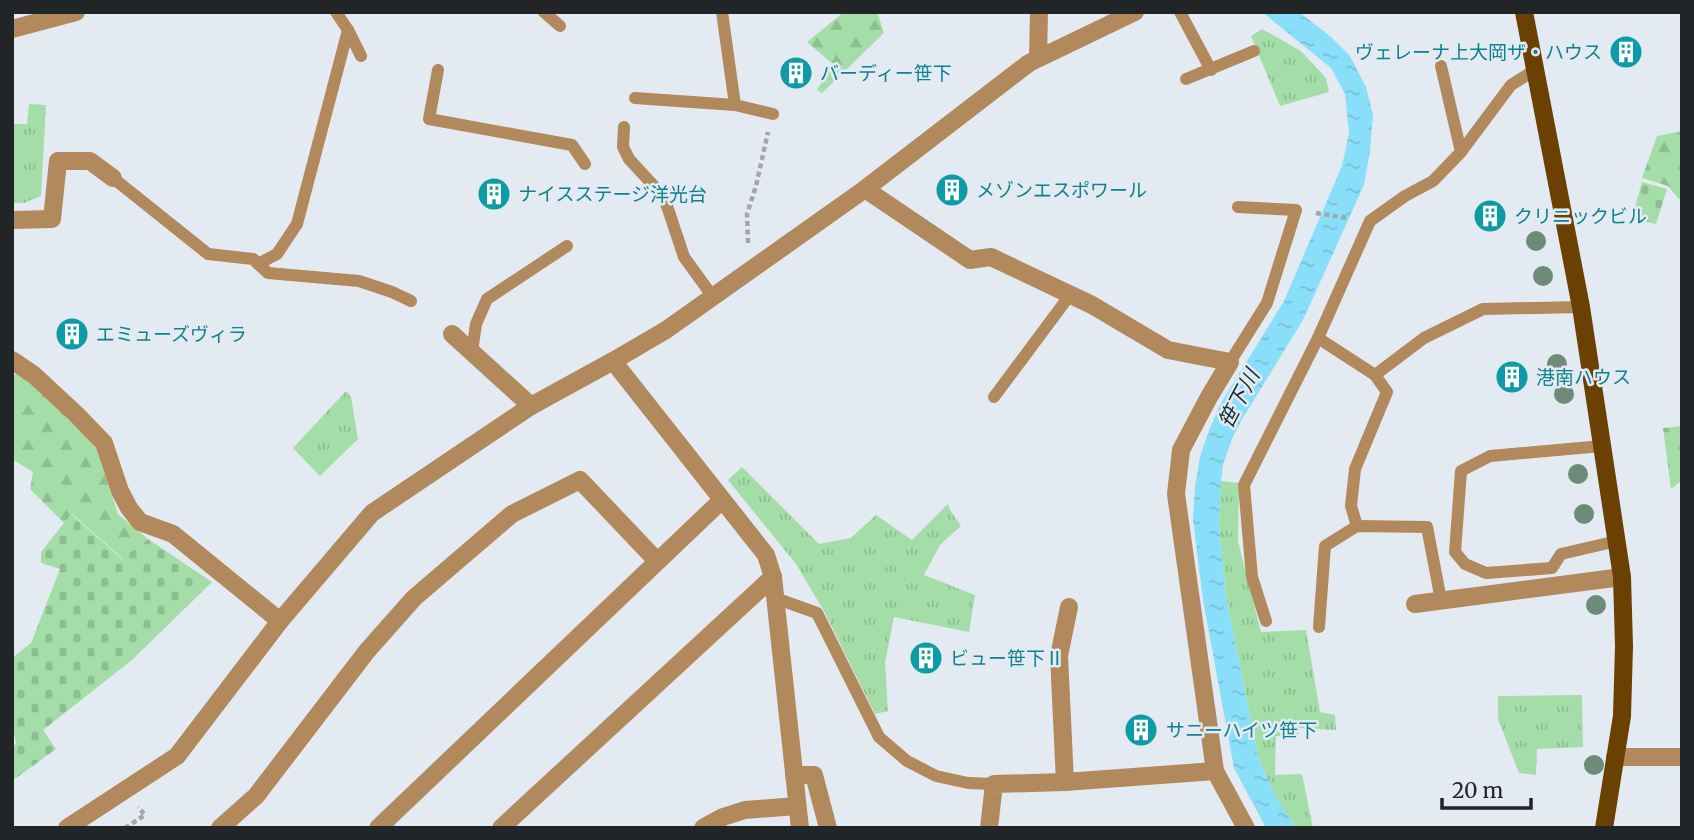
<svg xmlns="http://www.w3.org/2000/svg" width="1694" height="840" font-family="Merriweather,'Noto Sans JP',serif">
<defs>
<pattern id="grass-tufts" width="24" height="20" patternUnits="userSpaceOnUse" patternTransform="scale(1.75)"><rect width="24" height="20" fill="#a4dda8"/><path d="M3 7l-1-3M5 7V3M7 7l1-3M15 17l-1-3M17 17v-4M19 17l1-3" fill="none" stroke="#8dbe91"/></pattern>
<pattern id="forest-firs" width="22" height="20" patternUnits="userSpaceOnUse" patternTransform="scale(1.75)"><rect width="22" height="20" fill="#a4dda8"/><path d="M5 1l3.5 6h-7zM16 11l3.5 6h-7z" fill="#8dbe91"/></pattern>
<pattern id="cemetery-stones" width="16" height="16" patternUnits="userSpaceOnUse" patternTransform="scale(1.75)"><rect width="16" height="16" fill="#a4dda8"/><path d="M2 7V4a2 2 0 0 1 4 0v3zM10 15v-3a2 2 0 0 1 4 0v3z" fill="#8dbe91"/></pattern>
<pattern id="water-ripples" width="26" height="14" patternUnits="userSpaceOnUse" patternTransform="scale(1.75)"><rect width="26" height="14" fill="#89dffa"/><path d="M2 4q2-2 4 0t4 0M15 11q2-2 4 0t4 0" fill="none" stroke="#76bfd6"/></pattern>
</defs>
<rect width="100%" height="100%" fill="#e4eaf2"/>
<g fill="url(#grass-tufts)">
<polygon points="1262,29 1301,51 1326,78 1329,92 1280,106 1251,36"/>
<polygon points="29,104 46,105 41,196 24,203 12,203 12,124 27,124"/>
<polygon points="346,391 351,397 358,439 320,476 293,448"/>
<polygon points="742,467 819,544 851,538 876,515 912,540 948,504 950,510 961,526 940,545 924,575 975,595 969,632 894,617 885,663 888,711 875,714 825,613 796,564 728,480"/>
<polygon points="1221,481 1239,483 1238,541 1261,632 1306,630 1320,712 1335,715 1336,730 1299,728 1298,737 1276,736 1275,775 1302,774 1313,828 1296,828 1277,799 1259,761 1226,597 1219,525"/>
<polygon points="1582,695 1583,747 1537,749 1536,775 1519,773 1498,719 1498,696"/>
</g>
<g fill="url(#forest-firs)">
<polygon points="844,12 877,12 884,33 822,93 817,90 833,64 807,42"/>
<polygon points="1682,131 1682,198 1679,199 1668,186 1642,178 1657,136"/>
<polygon points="16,371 78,425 97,450 118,514 148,539 123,559 72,514 64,523 30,489 33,472 12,459 12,383"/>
<polygon points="1682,426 1682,480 1671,489 1663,428"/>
</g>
<g fill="url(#cemetery-stones)">
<polygon points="1642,182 1667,189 1656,224 1632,218"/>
<polygon points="71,514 122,559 148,539 212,582 132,660 43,730 56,749 12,781 12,749 16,743 12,723 12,658 31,643 60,569 41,563 41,552"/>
</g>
<polygon fill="url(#water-ripples)" points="1262,12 1299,12 1331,37 1350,56 1366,87 1373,115 1370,151 1364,185 1303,320 1241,421 1232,439 1223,465 1221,481 1219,525 1226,597 1259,761 1277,799 1296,828 1266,828 1234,768 1203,600 1193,520 1195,486 1200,457 1209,430 1221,403 1284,301 1342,166 1349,133 1345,94 1331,68"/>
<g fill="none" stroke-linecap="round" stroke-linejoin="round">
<g stroke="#a2a7ad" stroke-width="4.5" stroke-dasharray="5 3.5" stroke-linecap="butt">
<polyline points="1316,213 1348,218"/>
<polyline points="748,243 747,214 756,186 768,132"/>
<polyline points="125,828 145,815 138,807"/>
</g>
<g stroke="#b1895c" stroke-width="12">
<polyline points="336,12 348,30 361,56"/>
<polyline points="544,12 560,26"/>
<polyline points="722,12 735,105"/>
<polyline points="1180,12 1211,70"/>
<polyline points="1441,66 1461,152"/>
<polyline points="438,70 429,119 572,145 585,164"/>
<polyline points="1186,79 1254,51"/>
<polyline points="635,98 735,105 773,114"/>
<polyline points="624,127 623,147 629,159 664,197 684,257 713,297"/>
<polyline points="113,178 208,254 253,259 268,273 359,281 392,292 411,301"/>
<polyline points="258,264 277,254 297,224 348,30"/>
<polyline points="1318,338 1375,375"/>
<polyline points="472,352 476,324 487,299 567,246"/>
<polyline points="1230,362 1267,303 1296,210 1238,207"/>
<polyline points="994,397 1070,295"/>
<polyline points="1602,446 1490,456 1461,471 1455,552 1465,564 1486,573 1552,568 1561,554 1617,541"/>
<polyline points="1357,526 1351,506 1355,469 1387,392 1375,375 1424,338 1483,309 1581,307"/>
<polyline points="775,598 817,613 879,737 907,761 936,776 968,783 994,784"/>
<polyline points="1266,621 1252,577 1244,485 1318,338 1370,221 1405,196 1433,181 1461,152 1511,85 1535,70"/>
<polyline points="1319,627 1325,546 1357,526 1427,527 1441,600"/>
</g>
<g stroke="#b1895c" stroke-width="18">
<polyline points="12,29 76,12"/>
<polyline points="1038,58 1039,12"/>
<polyline points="865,189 970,260 991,257 1092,305 1168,350 1230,362 1209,397 1181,450 1176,494 1215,771 1246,828"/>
<polyline points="12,220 52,219 58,161 90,161 113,178"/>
<polyline points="452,334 531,406"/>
<polyline points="12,360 34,375 76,414 104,443 120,491 129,508 140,522 173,534 280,621"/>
<polyline points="613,361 766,555 773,577 800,828"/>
<polyline points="1415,604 1622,577"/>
<polyline points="1615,757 1682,757"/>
<polyline points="794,775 814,775 828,828"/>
<polyline points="1065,782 1059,656 1069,607"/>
<polyline points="220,828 256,796 367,651 414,598 512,514 580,480 657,561"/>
<polyline points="378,828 722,500"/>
<polyline points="501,828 773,577"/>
<polyline points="703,828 723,817 745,810 797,806"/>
<polyline points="989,828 994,784 1065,782 1215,771"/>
</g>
<polyline stroke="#b1895c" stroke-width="18" points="67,828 177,756 280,621 372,513 531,406 613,361 666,330 865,189 1029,63 1135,12"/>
<polyline stroke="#6a4103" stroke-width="18" points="1524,12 1581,307 1622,577 1624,646 1622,716 1604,828"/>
</g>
<g fill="#6d8b78">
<circle cx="1536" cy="241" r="10"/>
<circle cx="1543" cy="276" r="10"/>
<circle cx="1557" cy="364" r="10"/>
<circle cx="1564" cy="394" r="10"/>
<circle cx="1578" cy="474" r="10"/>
<circle cx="1584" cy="514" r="10"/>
<circle cx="1596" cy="605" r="10"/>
<circle cx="1594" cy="765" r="10"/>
</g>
<defs>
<symbol id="building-disc" viewBox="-11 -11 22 22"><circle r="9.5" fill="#0f9aa8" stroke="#e4eaf2"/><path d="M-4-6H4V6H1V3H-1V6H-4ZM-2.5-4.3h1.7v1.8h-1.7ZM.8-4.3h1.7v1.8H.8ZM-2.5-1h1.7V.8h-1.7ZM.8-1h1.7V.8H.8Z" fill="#fff"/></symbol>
</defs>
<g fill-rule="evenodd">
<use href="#building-disc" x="1607" y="33" width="38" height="38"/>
<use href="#building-disc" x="777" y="54" width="38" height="38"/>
<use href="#building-disc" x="933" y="171" width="38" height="38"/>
<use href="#building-disc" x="475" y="175" width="38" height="38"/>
<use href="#building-disc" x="1471" y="197" width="38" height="38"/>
<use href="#building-disc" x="53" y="315" width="38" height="38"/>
<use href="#building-disc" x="1493" y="358" width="38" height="38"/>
<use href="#building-disc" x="907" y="639" width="38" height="38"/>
<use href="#building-disc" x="1122" y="711" width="38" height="38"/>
</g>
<g text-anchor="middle" stroke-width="5" stroke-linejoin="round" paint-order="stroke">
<g font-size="19" fill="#0d838f" stroke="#e4eaf2" text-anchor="start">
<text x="1602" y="59" text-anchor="end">ヴェレーナ上大岡ザ・ハウス</text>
<text x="820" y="80">バーディー笹下</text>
<text x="976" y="197">メゾンエスポワール</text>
<text x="518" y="201">ナイスステージ洋光台</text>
<text x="1514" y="223">クリニックビル</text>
<text x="96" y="341">エミューズヴィラ</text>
<text x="1536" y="384">港南ハウス</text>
<text x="950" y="665">ビュー笹下Ⅱ</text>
<text x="1166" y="737">サニーハイツ笹下</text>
</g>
<g font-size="21" font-style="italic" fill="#1b2f36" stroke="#e4eaf2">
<text transform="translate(1239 399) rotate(-62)" y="7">笹下川</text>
</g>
</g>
<rect width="1694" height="840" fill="none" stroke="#222528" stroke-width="28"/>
<path d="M1442 798v10h89v-10" fill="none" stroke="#222528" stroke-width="3.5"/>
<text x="1452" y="798" font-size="21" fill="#222528" stroke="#e4eaf2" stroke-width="5" paint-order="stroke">20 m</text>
</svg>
